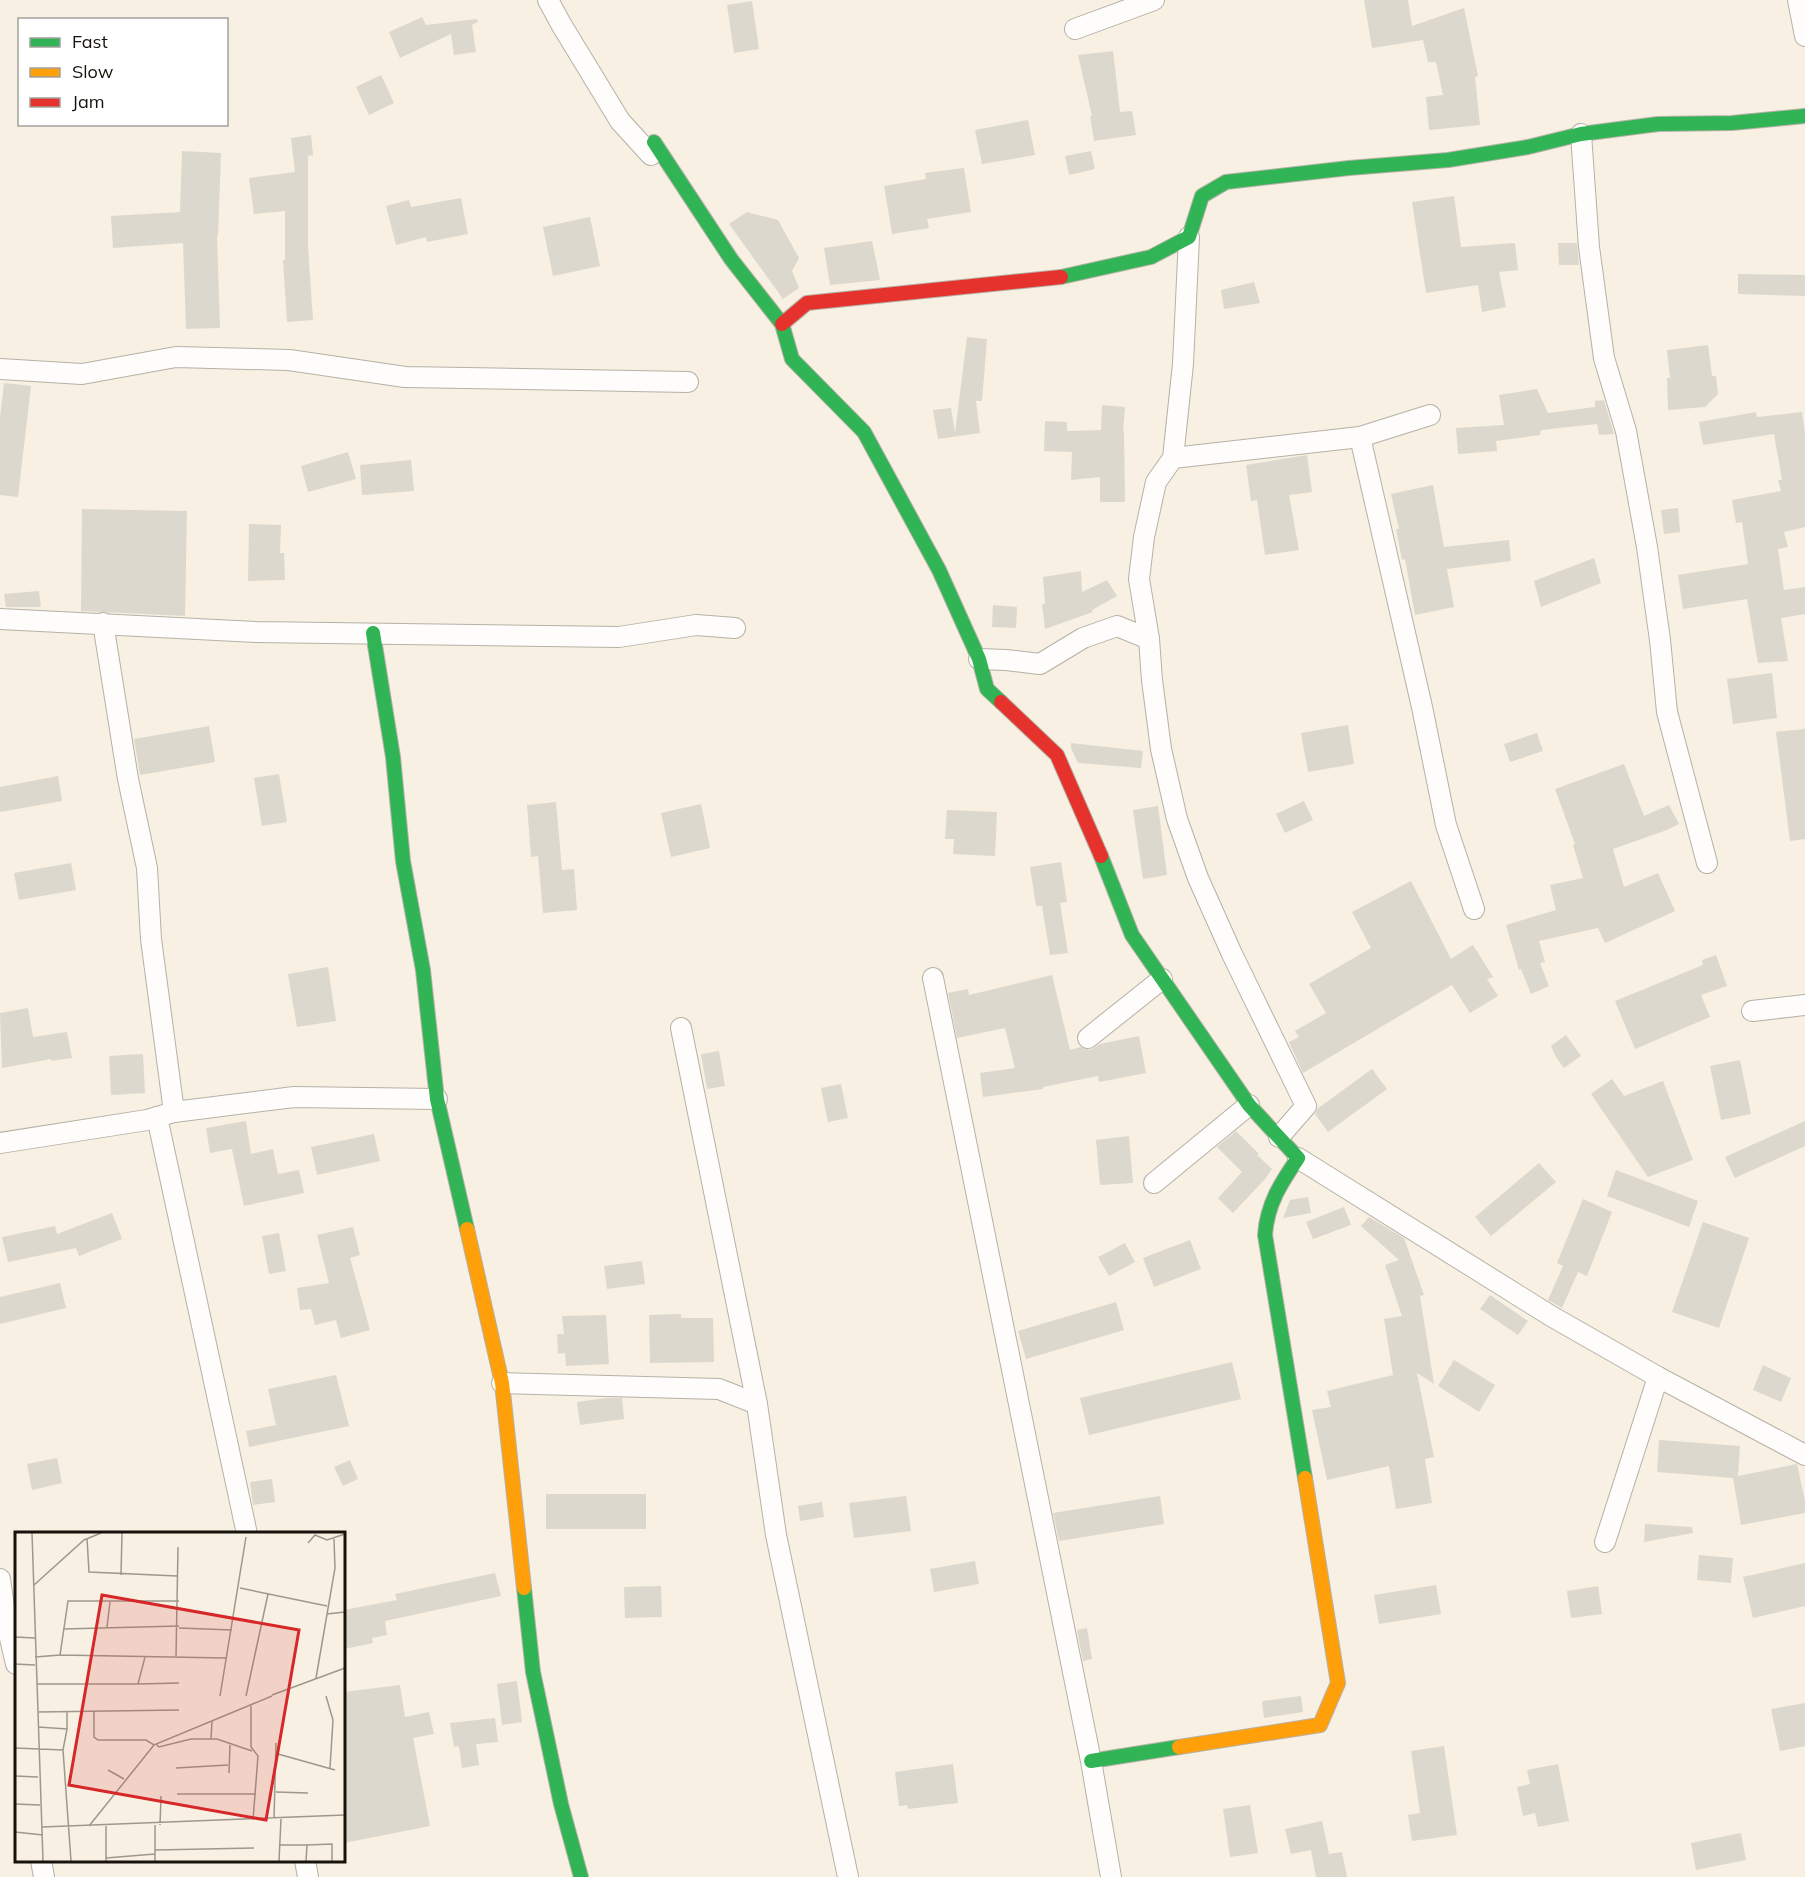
<svg xmlns="http://www.w3.org/2000/svg" width="1805" height="1877" font-family="Mulish,sans-serif">
<rect width="100%" height="100%" fill="#f7f0e3"/>
<g fill="#ddd8cd">
<polygon points="1364,0 1408,0 1412,26 1464,8 1478,76 1475,77 1480,125 1429,130 1426,97 1443,95 1436,62 1428,62 1423,40 1372,48"/>
<polygon points="752,1 759,49 734,53 727,5"/>
<polygon points="422,17 426,25 477,19 478,22 472,25 476,52 454,55 451,34 400,58 389,32"/>
<polygon points="1113,51 1120,112 1132,111 1136,135 1094,141 1090,116 1092,116 1078,55"/>
<polygon points="381,75 394,103 369,115 356,87"/>
<polygon points="1028,120 1035,155 982,164 975,130"/>
<polygon points="311,135 313,155 308,156 308,246 313,320 287,322 283,260 285,260 285,211 254,214 249,178 295,172 291,138"/>
<polygon points="182,151 221,153 218,236 217,236 220,328 186,329 183,243 113,248 111,216 180,212"/>
<polygon points="1091,151 1095,169 1069,175 1065,156"/>
<polygon points="964,168 971,212 927,219 929,228 892,234 884,186 926,179 925,173"/>
<polygon points="1454,196 1461,247 1515,243 1518,270 1499,272 1506,307 1482,312 1478,285 1426,293 1412,202"/>
<polygon points="461,198 468,234 427,242 426,237 396,245 386,206 409,200 411,207"/>
<polygon points="747,212 778,220 799,258 792,271 799,288 783,299 729,224"/>
<polygon points="590,217 600,266 553,276 543,227"/>
<polygon points="872,241 880,280 830,285 824,248"/>
<polygon points="1558,243 1577,243 1579,265 1559,265"/>
<polygon points="1738,274 1805,275 1805,296 1738,294"/>
<polygon points="1254,282 1260,303 1224,309 1221,290"/>
<polygon points="967,337 987,339 982,401 976,401 980,433 938,439 933,410 951,408 955,433"/>
<polygon points="1708,345 1712,376 1716,376 1718,394 1705,407 1668,410 1667,378 1670,378 1667,350"/>
<polygon points="4,383 31,386 18,497 0,495 0,418"/>
<polygon points="1537,389 1548,413 1595,407 1595,401 1604,400 1614,434 1599,435 1597,424 1541,430 1540,435 1496,441 1497,451 1458,454 1456,428 1504,425 1499,395"/>
<polygon points="1102,405 1125,407 1123,431 1124,431 1125,502 1100,502 1100,477 1071,480 1072,452 1044,451 1045,421 1067,422 1067,431 1101,430"/>
<polygon points="1756,412 1757,417 1802,412 1805,434 1805,527 1784,532 1788,547 1778,549 1784,590 1805,587 1805,614 1781,618 1788,661 1758,663 1747,599 1683,609 1678,575 1748,564 1742,522 1736,523 1732,500 1781,491 1778,480 1782,480 1774,434 1703,445 1699,422"/>
<polygon points="348,452 356,479 308,492 301,466"/>
<polygon points="1307,455 1312,492 1289,495 1299,550 1265,555 1257,500 1251,501 1246,465"/>
<polygon points="411,460 414,491 362,495 360,465"/>
<polygon points="1433,485 1444,547 1509,540 1511,561 1447,569 1454,607 1415,615 1405,559 1402,560 1396,529 1399,529 1391,494"/>
<polygon points="1678,508 1680,532 1664,534 1661,510"/>
<polygon points="82,509 187,511 185,616 81,611"/>
<polygon points="249,524 281,525 280,553 284,553 285,580 248,581"/>
<polygon points="1594,558 1601,583 1541,607 1534,581"/>
<polygon points="1081,571 1082,592 1107,580 1117,596 1092,610 1093,612 1045,629 1042,604 1045,604 1043,577"/>
<polygon points="39,591 41,607 6,607 4,594"/>
<polygon points="993,605 1017,607 1016,628 992,627"/>
<polygon points="1772,673 1777,718 1733,724 1727,679"/>
<polygon points="1348,725 1354,764 1308,772 1301,733"/>
<polygon points="209,726 215,762 140,775 134,739"/>
<polygon points="1805,729 1805,839 1790,841 1776,732"/>
<polygon points="1537,733 1543,751 1510,762 1504,744"/>
<polygon points="1071,743 1143,751 1141,768 1078,763 1071,748"/>
<polygon points="1624,764 1644,816 1669,805 1679,824 1667,830 1613,849 1624,887 1658,873 1675,911 1605,943 1598,928 1539,941 1545,962 1540,963 1549,986 1531,994 1521,969 1519,970 1506,925 1556,910 1550,885 1583,878 1573,845 1575,844 1555,789"/>
<polygon points="279,774 287,822 262,826 254,778"/>
<polygon points="58,776 62,801 0,812 0,787"/>
<polygon points="1304,801 1313,820 1285,833 1276,814"/>
<polygon points="556,802 562,870 574,869 577,910 543,913 538,856 531,857 527,805"/>
<polygon points="701,804 710,848 671,857 661,813"/>
<polygon points="1158,806 1167,875 1143,879 1133,810"/>
<polygon points="947,810 997,812 995,856 953,854 954,839 945,839"/>
<polygon points="1061,862 1067,902 1060,903 1068,953 1050,955 1042,906 1036,906 1030,867"/>
<polygon points="71,863 76,890 19,900 14,873"/>
<polygon points="1411,881 1451,959 1473,945 1493,977 1487,979 1498,996 1470,1013 1452,985 1303,1073 1289,1042 1299,1037 1295,1031 1326,1013 1309,984 1371,948 1352,912"/>
<polygon points="1716,955 1727,986 1701,995 1710,1017 1635,1049 1615,1001 1703,965 1702,960"/>
<polygon points="328,967 336,1021 297,1027 288,974"/>
<polygon points="1052,975 1070,1050 1081,1047 1090,1050 1100,1044 1139,1036 1146,1073 1099,1082 1098,1076 1043,1087 1043,1089 983,1097 980,1073 1015,1068 1005,1028 957,1038 948,993 968,989 969,995"/>
<polygon points="28,1008 33,1037 67,1032 72,1058 51,1061 51,1059 2,1068 0,1013"/>
<polygon points="1566,1035 1581,1056 1564,1068 1556,1057 1551,1046"/>
<polygon points="719,1051 725,1086 707,1089 701,1054"/>
<polygon points="143,1054 145,1093 111,1095 109,1056"/>
<polygon points="1740,1060 1751,1114 1721,1120 1710,1066"/>
<polygon points="1372,1069 1387,1089 1328,1132 1315,1114 1317,1109"/>
<polygon points="1612,1079 1624,1096 1663,1081 1693,1160 1648,1177 1591,1094"/>
<polygon points="841,1084 848,1118 828,1122 821,1088"/>
<polygon points="246,1121 251,1154 273,1149 278,1174 299,1170 304,1193 244,1206 232,1149 210,1153 206,1128"/>
<polygon points="1805,1121 1805,1146 1735,1178 1725,1157"/>
<polygon points="1236,1131 1259,1154 1257,1155 1272,1169 1265,1179 1233,1213 1218,1198 1242,1172 1217,1147"/>
<polygon points="374,1134 380,1161 317,1175 311,1147"/>
<polygon points="1129,1136 1133,1183 1100,1185 1096,1140"/>
<polygon points="1539,1163 1556,1182 1491,1236 1475,1217"/>
<polygon points="1616,1170 1698,1201 1689,1227 1607,1196"/>
<polygon points="1308,1197 1311,1213 1283,1218 1290,1200"/>
<polygon points="1583,1199 1612,1212 1587,1276 1578,1272 1562,1308 1548,1300 1563,1266 1557,1263"/>
<polygon points="1344,1207 1351,1225 1313,1239 1306,1222"/>
<polygon points="112,1213 122,1239 79,1256 76,1248 8,1262 2,1237 55,1226 57,1234"/>
<polygon points="1369,1217 1404,1238 1424,1295 1420,1296 1434,1384 1417,1373 1434,1457 1425,1459 1432,1503 1396,1509 1389,1466 1327,1480 1312,1410 1331,1407 1327,1391 1393,1375 1384,1319 1402,1316 1385,1265 1399,1260 1361,1226"/>
<polygon points="1703,1222 1749,1238 1719,1328 1672,1312"/>
<polygon points="353,1227 360,1255 350,1258 370,1330 341,1338 336,1320 315,1325 311,1309 300,1310 297,1288 329,1283 317,1235"/>
<polygon points="279,1233 286,1271 269,1274 262,1236"/>
<polygon points="1190,1240 1201,1269 1154,1287 1143,1258"/>
<polygon points="1125,1243 1135,1262 1109,1276 1098,1257"/>
<polygon points="642,1261 645,1284 607,1289 604,1266"/>
<polygon points="60,1283 66,1308 0,1324 0,1297"/>
<polygon points="1490,1295 1528,1321 1518,1335 1480,1309"/>
<polygon points="1116,1302 1124,1330 1026,1359 1018,1331"/>
<polygon points="681,1314 681,1318 713,1318 714,1362 650,1363 649,1315"/>
<polygon points="606,1315 609,1364 566,1366 565,1353 558,1354 557,1334 564,1334 562,1316"/>
<polygon points="1454,1360 1495,1385 1479,1412 1438,1386"/>
<polygon points="1232,1362 1241,1399 1089,1435 1080,1398"/>
<polygon points="1763,1365 1791,1378 1781,1402 1753,1390"/>
<polygon points="336,1375 349,1426 249,1447 246,1431 276,1425 268,1389"/>
<polygon points="606,1398 622,1398 624,1419 580,1425 577,1402"/>
<polygon points="1659,1440 1740,1446 1738,1476 1797,1464 1805,1501 1805,1513 1741,1525 1733,1478 1657,1472"/>
<polygon points="57,1458 62,1483 32,1490 27,1464"/>
<polygon points="350,1460 358,1479 343,1486 334,1467"/>
<polygon points="272,1479 275,1502 253,1505 250,1482"/>
<rect x="546" y="1494" width="100" height="35"/>
<polygon points="906,1496 911,1531 854,1538 849,1503"/>
<polygon points="1160,1496 1164,1524 1059,1541 1053,1513"/>
<polygon points="822,1502 824,1517 800,1521 798,1506"/>
<polygon points="1645,1524 1692,1527 1693,1533 1644,1542"/>
<polygon points="1699,1555 1733,1558 1731,1583 1697,1580"/>
<polygon points="975,1561 979,1584 934,1592 930,1569"/>
<polygon points="1805,1563 1805,1606 1753,1618 1743,1577"/>
<polygon points="495,1573 501,1596 385,1621 387,1635 372,1638 373,1643 344,1649 344,1610 397,1600 395,1594"/>
<polygon points="1436,1585 1441,1614 1379,1624 1374,1595"/>
<polygon points="661,1586 662,1617 625,1618 624,1587"/>
<polygon points="1598,1586 1602,1614 1571,1618 1567,1591"/>
<polygon points="1087,1628 1092,1659 1083,1661 1077,1630"/>
<polygon points="517,1681 522,1722 502,1725 497,1684"/>
<polygon points="400,1685 405,1717 429,1712 434,1734 413,1738 430,1826 344,1843 344,1692"/>
<polygon points="1301,1696 1303,1712 1264,1718 1262,1701"/>
<polygon points="1805,1703 1805,1746 1780,1751 1771,1709"/>
<polygon points="495,1718 498,1742 476,1744 479,1765 462,1768 459,1746 454,1747 450,1723"/>
<polygon points="1444,1746 1457,1835 1412,1841 1408,1815 1420,1813 1411,1751"/>
<polygon points="953,1764 958,1803 908,1809 907,1805 899,1806 895,1772"/>
<polygon points="1558,1764 1569,1821 1538,1827 1535,1813 1523,1816 1517,1787 1530,1784 1527,1770"/>
<polygon points="1250,1805 1258,1853 1230,1857 1223,1809"/>
<polygon points="1322,1821 1329,1854 1342,1852 1347,1877 1316,1877 1311,1850 1291,1854 1285,1829"/>
<polygon points="1741,1833 1746,1860 1696,1870 1691,1843"/>
</g>
<g fill="none" stroke-linecap="round" stroke-linejoin="round">
<defs>
<g id="street">
<polyline points="548,0 561,24 620,121 651,155"/>
<polyline points="1798,0 1805,36"/>
<polyline points="1075,29 1154,0"/>
<polyline points="1581,134 1589,247 1604,358 1626,431 1647,547 1660,640 1667,712 1707,863"/>
<polyline points="1189,237 1183,364 1173,458 1156,482 1144,537 1139,579 1149,639 1152,680 1161,749 1177,819 1198,878 1232,954 1306,1106 1279,1137"/>
<polyline points="0,369 82,374 176,357 289,360 405,377 688,382"/>
<polyline points="1360,437 1422,707 1446,825 1474,909"/>
<polyline points="1173,458 1360,437 1430,415"/>
<polyline points="0,619 256,632 619,637 696,625 735,628"/>
<polyline points="103,623 128,779 147,868 151,939 174,1112"/>
<polyline points="979,659 1006,660 1040,664 1083,638 1117,626 1149,639"/>
<polyline points="933,978 1091,1761 1111,1877"/>
<polyline points="1752,1011 1805,1005"/>
<polyline points="681,1028 757,1404"/>
<polyline points="1088,1038 1162,979"/>
<polyline points="157,1117 247,1534"/>
<polyline points="0,1143 147,1120 174,1112 294,1097 437,1099"/>
<polyline points="1298,1158 1551,1316 1658,1377 1805,1455"/>
<polyline points="1154,1183 1249,1105"/>
<polyline points="502,1383 719,1389 757,1404 776,1535 848,1877"/>
<polyline points="1605,1542 1658,1377"/>
<polyline points="0,1579 6,1621 16,1664"/>
<polyline points="41,1860 44,1877"/>
<polyline points="305,1860 308,1877"/>
</g>
<g id="fast">
<polyline points="654,142 731,259 782,324 792,359 864,432 939,570 979,659 987,689 1001,702"/>
<polyline points="1061,277 1151,257 1189,237 1202,196 1226,182 1349,168 1448,160 1528,147 1581,134 1658,124 1732,123 1805,116"/>
<polyline points="373,633 393,757 403,861 423,970 437,1099 467,1229"/>
<path d="M1101 856 1132 935 1249 1105 1298 1158C1281 1183 1267 1204 1265 1235L1305 1478"/>
<polyline points="524,1588 533,1672 561,1804 581,1877"/>
<polyline points="1091,1761 1179,1747"/>
</g>
<g id="slow">
<polyline points="467,1229 502,1383 524,1588"/>
<polyline points="1179,1747 1320,1725 1338,1683 1305,1478"/>
</g>
<g id="jam">
<polyline points="782,324 807,303 1061,277"/>
<polyline points="1001,702 1057,755 1101,856"/>
</g>
</defs>
<use href="#street" stroke="#b6b1a6" stroke-width="22"/>
<use href="#fast" stroke="#b6b1a6" stroke-width="16"/>
<use href="#slow" stroke="#b6b1a6" stroke-width="16"/>
<use href="#jam" stroke="#b6b1a6" stroke-width="16"/>
<use href="#street" stroke="#fefdfb" stroke-width="20"/>
<use href="#fast" stroke="#30b455" stroke-width="14"/>
<use href="#slow" stroke="#ff9f0a" stroke-width="14"/>
<use href="#jam" stroke="#e5322d" stroke-width="14"/>
</g>
<g transform="translate(15 1532)">
<rect width="330" height="330" fill="#f7f0e3"/>
<path fill="none" stroke="#9d988c" stroke-width="1.5" d="M17 1 28 329M72 6 74 40 162 44M293 11 300 3 312 8 330 2M106 43 107 1M19 53 69 8 86 1M225 56 312 74M312 82 330 80M92 95 95 70M164 96 217 98M48 97 164 94M0 105 20 106M45 123 211 126M161 124 163 15M20 125 45 123 53 69H164M0 132 20 133M301 146 320 36 319 7M22 152H123L130 125M123 152 164 151M257 163 330 136M205 164 231 5M231 164 253 62M311 164 318 188 315 236M236 174V215L243 224 238 288M23 180 164 178M79 180V205L83 208H131L139 213 257 164M23 195 52 197V180M196 207 197 189M141 212 144 215 176 207H202L237 219M0 216 48 218 52 197M48 218 56 329M263 222 320 238M161 236 213 233M93 238 109 247M214 241 215 213M0 244 23 245M261 260 293 261M162 262H241M0 272 25 273M259 287 261 211M145 293 146 264M74 294 139 213M91 294V329M27 295 330 283M0 300 28 303M264 313H292L291 329M292 313 317 312V329M140 318 239 316M91 326 140 322M140 329V293M264 329 266 287"/>
<path fill="#d62828" fill-opacity="0.15" stroke="#d62828" stroke-width="3" d="M87 63 284 98 251 288 54 253Z"/>
<rect width="330" height="330" fill="none" stroke="#17130a" stroke-width="3"/>
</g>
<rect x="18" y="18" width="210" height="108" fill="#ffffff" stroke="#a2a19d" stroke-width="1.5"/>
<rect x="30" y="38" width="30" height="9" fill="#30b455" stroke="#a2a19d" stroke-width="1.5"/>
<text x="72" y="48" font-size="18" fill="#17130a">Fast</text>
<rect x="30" y="68" width="30" height="9" fill="#ff9f0a" stroke="#a2a19d" stroke-width="1.5"/>
<text x="72" y="78" font-size="18" fill="#17130a">Slow</text>
<rect x="30" y="98" width="30" height="9" fill="#e5322d" stroke="#a2a19d" stroke-width="1.5"/>
<text x="72" y="108" font-size="18" fill="#17130a">Jam</text>
</svg>
